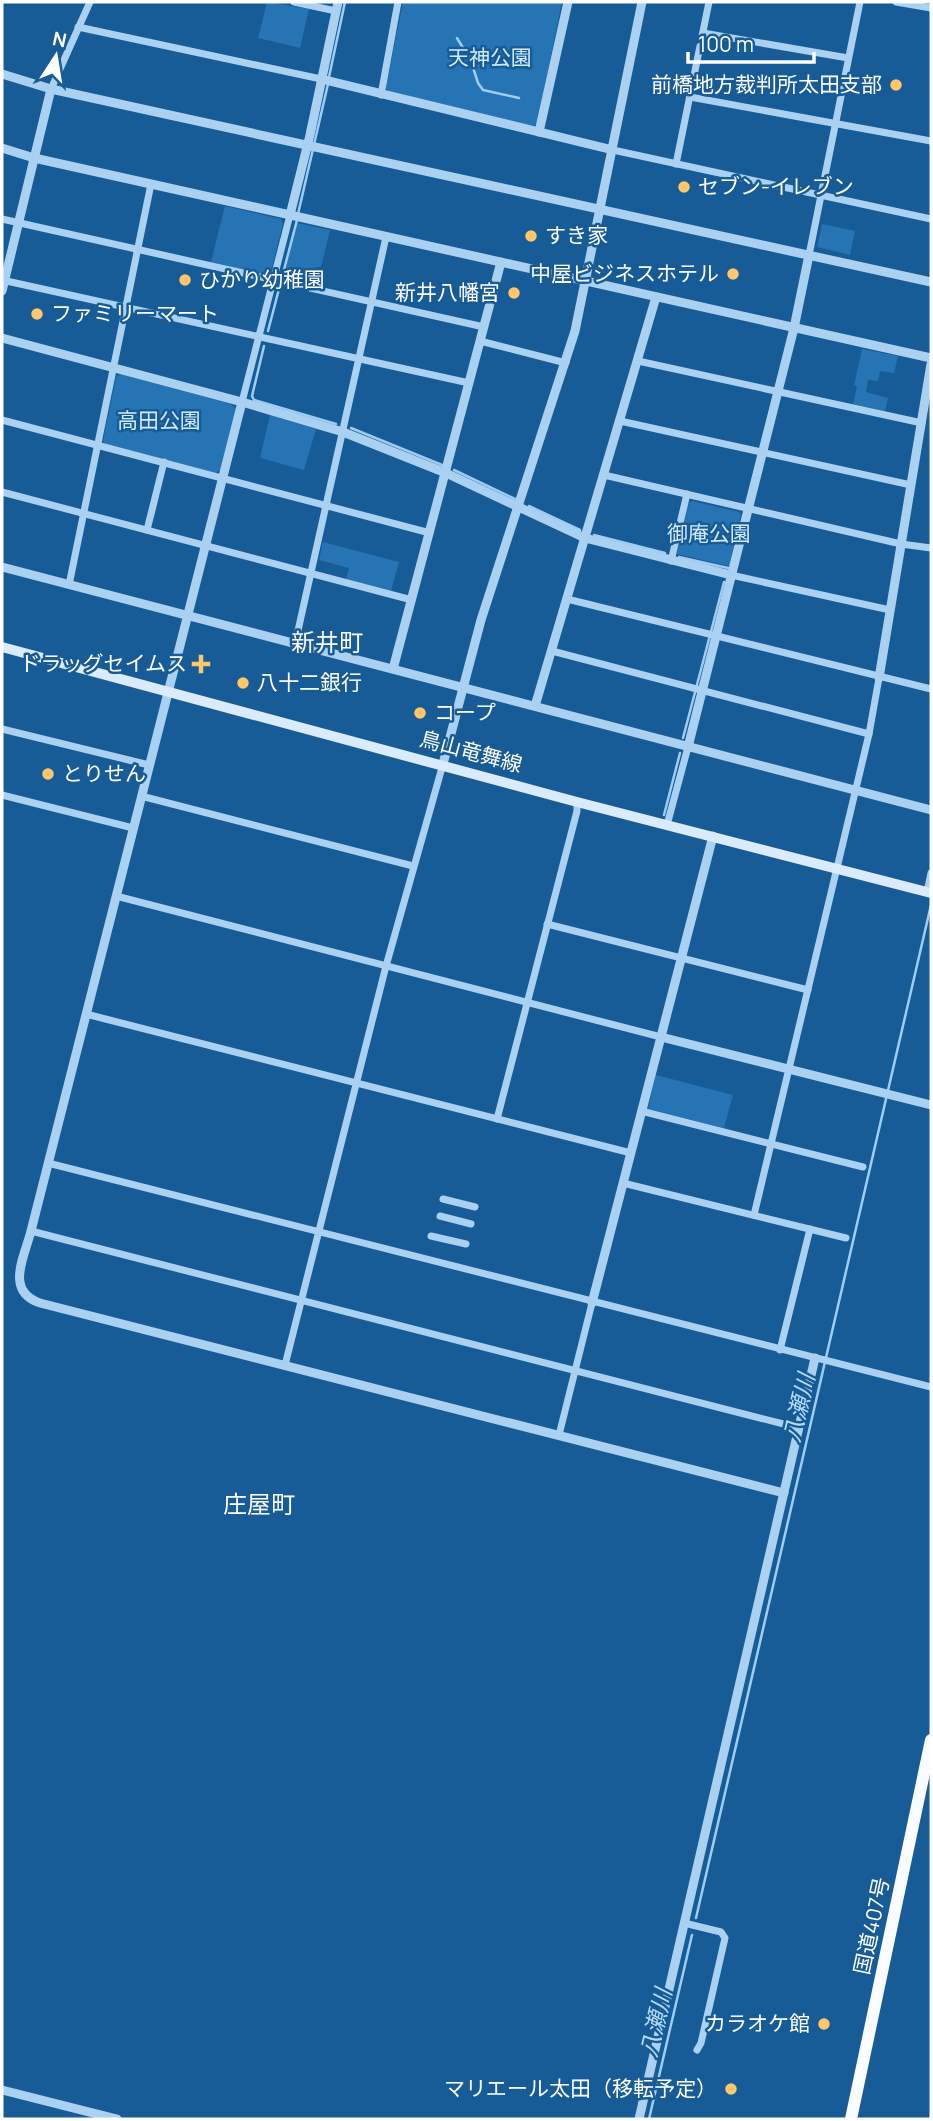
<svg xmlns="http://www.w3.org/2000/svg" width="933" height="2121" font-family="Manrope,'Noto Sans JP',sans-serif">
<rect width="100%" height="100%" fill="#175b97"/>
<g fill="#2774b4">
<polygon points="267,2 309,9 300,48 258,38"/>
<polygon points="403,2 562,2 537,124 533,126 388,91 386,87"/>
<polygon points="225,206 281,219 283,224 271,271 267,276 211,262"/>
<polygon points="297,223 330,230 321,267 316,267 312,284 283,279"/>
<polygon points="822,224 855,231 850,255 817,247"/>
<polygon points="862,349 898,356 894,373 880,371 878,381 868,380 866,392 888,398 885,411 853,404 857,387 854,385"/>
<polygon points="120,374 231,404 236,409 220,470 216,473 105,444 103,441 116,377"/>
<polygon points="270,415 316,429 304,470 260,458"/>
<polygon points="692,501 739,512 741,514 729,566 677,554 689,503"/>
<polygon points="323,542 399,562 391,591 346,579 349,568 319,560"/>
<polygon points="656,1075 733,1095 724,1128 648,1109"/>
</g>
<g fill="none" stroke-linecap="round" stroke-linejoin="round">
<g stroke="#9dcdf4" stroke-width="2.5">
<polyline points="457,38 471,61 478,83 483,90 519,98"/>
<polyline points="329,77 345,2"/>
<polyline points="298,214 328,84"/>
<polyline points="268,331 297,220"/>
<polyline points="264,346 252,396 254,400 336,424"/>
<polyline points="351,428 442,465"/>
<polyline points="454,470 515,499"/>
<polyline points="529,506 580,530"/>
<polyline points="594,535 665,553"/>
<polyline points="679,557 728,568"/>
<polyline points="683,738 724,582"/>
<polyline points="664,815 680,753"/>
<polyline points="696,1918 931,905"/>
<polyline points="649,2119 692,1935"/>
</g>
<g stroke="#aad1f1" stroke-width="7">
<polyline points="294,2 336,11"/>
<polyline points="896,2 931,8"/>
<polyline points="78,27 321,79"/>
<polyline points="703,33 848,58"/>
<polyline points="51,89 90,2"/>
<polyline points="381,95 398,2"/>
<polyline points="690,97 931,141"/>
<polyline points="613,150 931,219"/>
<polyline points="676,164 709,2"/>
<polyline points="2,219 484,327"/>
<polyline points="809,255 860,2"/>
<polyline points="2,280 469,383"/>
<polyline points="480,341 566,363"/>
<polyline points="638,361 922,423"/>
<polyline points="242,402 290,215"/>
<polyline points="2,420 430,533"/>
<polyline points="620,421 911,485"/>
<polyline points="604,475 901,544 931,548"/>
<polyline points="2,492 412,600"/>
<polyline points="147,530 164,462"/>
<polyline points="671,561 687,494"/>
<polyline points="731,575 890,610"/>
<polyline points="69,585 151,184"/>
<polyline points="567,599 931,689"/>
<polyline points="295,644 386,237"/>
<polyline points="552,651 869,734"/>
<polyline points="2,729 149,765"/>
<polyline points="2,795 133,828"/>
<polyline points="141,796 413,866"/>
<polyline points="667,825 688,747"/>
<polyline points="927,892 931,873"/>
<polyline points="116,896 661,1037"/>
<polyline points="547,924 808,990"/>
<polyline points="86,1014 631,1153"/>
<polyline points="641,1111 863,1167"/>
<polyline points="497,1119 577,811 577,802"/>
<polyline points="48,1163 931,1387"/>
<polyline points="623,1183 846,1238"/>
<polyline points="443,1199 475,1207"/>
<polyline points="754,1215 869,734 879,678"/>
<polyline points="440,1216 471,1224"/>
<polyline points="31,1231 799,1428"/>
<polyline points="431,1236 466,1244"/>
<polyline points="780,1350 810,1229"/>
<polyline points="285,1365 386,966 443,764"/>
<polyline points="559,1435 592,1303"/>
<polyline points="684,1923 721,1932 725,1938 701,2043 697,2050"/>
</g>
<g stroke="#aad1f1" stroke-width="9">
<polyline points="2,74 51,89 931,282"/>
<polyline points="321,79 613,150"/>
<polyline points="539,132 568,2"/>
<polyline points="2,148 34,158 151,184 931,358"/>
<polyline points="290,215 310,135 338,2"/>
<polyline points="2,291 51,89"/>
<polyline points="2,338 242,402 343,432 446,473 585,538 731,575"/>
<path d="M242 402 31 1231C24 1258 5 1291 40 1303L784 1493"/>
<polyline points="2,567 931,810"/>
<polyline points="393,669 501,262"/>
<polyline points="879,678 931,364"/>
<polyline points="535,706 656,297"/>
<polyline points="688,747 794,328 809,255"/>
<polyline points="443,764 481,620 575,331 642,2"/>
<polyline points="661,1037 931,1105"/>
<polyline points="592,1303 713,836"/>
<polyline points="2,2090 117,2119"/>
<polyline points="639,2119 815,1358"/>
</g>
<polyline stroke="#d9ebfc" stroke-width="10" points="2,647 577,802 931,893"/>
<polyline stroke="#fafcff" stroke-width="12" points="851,2119 931,1740"/>
</g>
<g fill="#ffc66a" stroke="#175b97" stroke-width="2.5">
<circle cx="896" cy="85" r="7"/>
<circle cx="684" cy="187" r="7"/>
<circle cx="531" cy="236" r="7"/>
<circle cx="733" cy="274" r="7"/>
<circle cx="185" cy="280" r="7"/>
<circle cx="514" cy="293" r="7"/>
<circle cx="37" cy="314" r="7"/>
<path d="M197.5 653.5h7v7h7v7h-7v7h-7v-7h-7v-7h7z"/>
<circle cx="243" cy="683" r="7"/>
<circle cx="420" cy="713" r="7"/>
<circle cx="48" cy="774" r="7"/>
<circle cx="824" cy="2024" r="7"/>
<circle cx="731" cy="2089" r="7"/>
</g>
<g text-anchor="middle" stroke-width="5" stroke-linejoin="round" paint-order="stroke">
<g font-size="21" fill="#d1e9fc" stroke="#175b97">
<text x="490" y="65">天神公園</text>
<text x="159" y="428">高田公園</text>
<text x="709" y="541">御庵公園</text>
</g>
<g font-size="21" fill="#fff" stroke="#175b97" text-anchor="start">
<text x="882" y="92" text-anchor="end">前橋地方裁判所太田支部</text>
<text x="698" y="194">セブン-イレブン</text>
<text x="545" y="243">すき家</text>
<text x="719" y="281" text-anchor="end">中屋ビジネスホテル</text>
<text x="199" y="287">ひかり幼稚園</text>
<text x="500" y="300" text-anchor="end">新井八幡宮</text>
<text x="51" y="321">ファミリーマート</text>
<text x="187" y="671" text-anchor="end">ドラッグセイムス</text>
<text x="257" y="690">八十二銀行</text>
<text x="434" y="720">コープ</text>
<text x="62" y="781">とりせん</text>
<text x="810" y="2031" text-anchor="end">カラオケ館</text>
<text x="717" y="2096" text-anchor="end">マリエール太田（移転予定）</text>
</g>
<g font-size="21" fill="#fff" stroke="#175b97">
<text transform="translate(471 752) rotate(15)" y="7">鳥山竜舞線</text>
<text transform="translate(872 1926) rotate(-78)" y="7">国道407号</text>
</g>
<g font-size="23" font-style="italic" fill="#b6dbf8" stroke="#175b97">
<text transform="translate(799 1408) rotate(-77)" y="8">八瀬川</text>
<text transform="translate(656 2023) rotate(-77)" y="8">八瀬川</text>
</g>
<g font-size="24" fill="#fff" stroke="#175b97">
<text x="327" y="651">新井町</text>
<text x="259" y="1513">庄屋町</text>
</g>
</g>
<rect width="933" height="2121" fill="none" stroke="#ffffff" stroke-width="7"/>
<g transform="translate(56 56) rotate(12)" stroke="#175b97" stroke-width="5" paint-order="stroke">
<path d="M0-5L12 26L0 18L-12 26Z" fill="#ffffff"/>
<text y="-10" font-size="19" font-weight="bold" text-anchor="middle" fill="#ffffff">N</text>
</g>
<path d="M688 52v10h126v-10" fill="none" stroke="#ffffff" stroke-width="3.5"/>
<text x="698" y="52" font-size="21" fill="#ffffff" stroke="#175b97" stroke-width="5" paint-order="stroke">100 m</text>
</svg>
